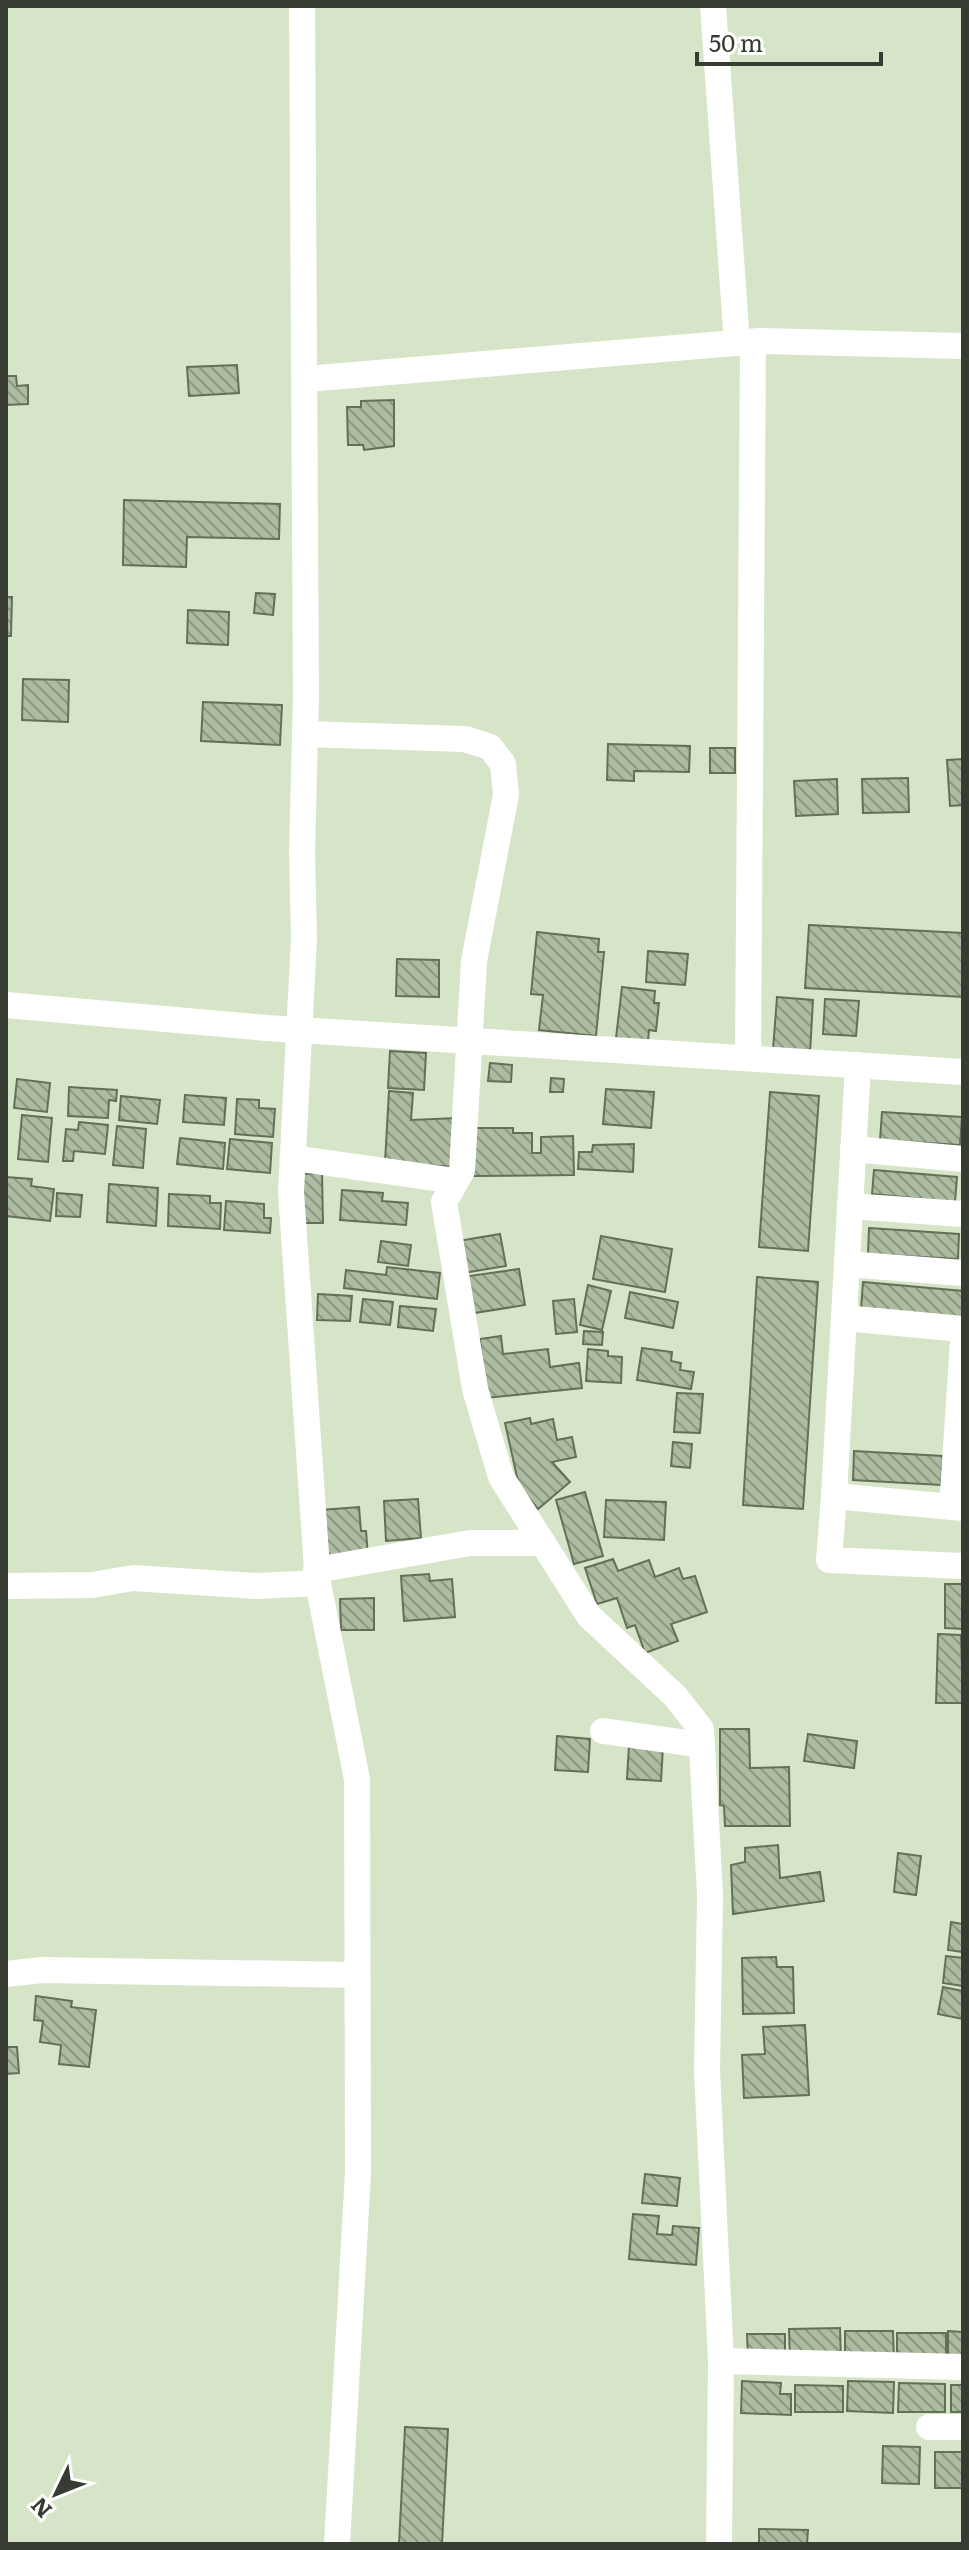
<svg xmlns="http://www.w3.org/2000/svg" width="969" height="2550" font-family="Literata,serif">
<defs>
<pattern id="building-back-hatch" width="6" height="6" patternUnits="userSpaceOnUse" patternTransform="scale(2)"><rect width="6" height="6" fill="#adbba0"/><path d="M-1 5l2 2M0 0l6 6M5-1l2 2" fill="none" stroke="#8e9983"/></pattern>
</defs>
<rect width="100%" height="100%" fill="#d6e4c8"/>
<g fill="url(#building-back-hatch)" stroke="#637057" stroke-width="2">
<polygon points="237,365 239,393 189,396 187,367"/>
<polygon points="6,376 16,376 17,386 28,385 28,404 6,405"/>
<polygon points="394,400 394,446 364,450 363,445 348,445 347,407 361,407 361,401"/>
<polygon points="124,500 280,504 279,539 187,537 186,567 123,565"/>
<polygon points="256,593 275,594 273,615 254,613"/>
<polygon points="6,597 12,597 11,636 6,636"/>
<polygon points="188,610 229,612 228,645 187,643"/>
<polygon points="23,679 69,680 68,722 22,720"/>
<polygon points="203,702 282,705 280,745 201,741"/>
<polygon points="608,744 690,746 689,772 634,771 634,781 607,780"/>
<rect x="710" y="748" width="25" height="25"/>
<polygon points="963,759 963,805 950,806 947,760"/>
<polygon points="908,778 909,812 863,813 862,779"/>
<polygon points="837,779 838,814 796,816 794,781"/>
<polygon points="809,925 963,933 963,997 805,988"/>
<polygon points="537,932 599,939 598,952 604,952 596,1036 539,1030 543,995 531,994"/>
<polygon points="648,951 688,954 685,985 646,982"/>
<polygon points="397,959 439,960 439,997 396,996"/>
<polygon points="622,987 655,991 654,1003 659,1003 656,1031 649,1030 648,1042 616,1038"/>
<polygon points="777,997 813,1000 810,1053 773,1050"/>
<polygon points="825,999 859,1001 856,1036 823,1034"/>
<polygon points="390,1051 426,1053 424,1090 388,1088"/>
<polygon points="490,1063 512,1065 511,1082 488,1081"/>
<polygon points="551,1078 564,1079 563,1092 550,1092"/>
<polygon points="17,1079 50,1083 47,1112 14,1108"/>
<polygon points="69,1087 117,1090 116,1101 109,1100 108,1118 68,1116"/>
<polygon points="606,1089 654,1092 651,1128 603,1124"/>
<polygon points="389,1091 413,1093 411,1120 457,1118 454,1167 385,1162"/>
<polygon points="770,1092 819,1096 808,1251 759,1247"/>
<polygon points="185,1095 226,1098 224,1125 183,1122"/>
<polygon points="121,1096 160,1100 157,1124 119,1120"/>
<polygon points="237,1099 259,1100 259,1108 275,1109 273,1137 235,1134"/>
<polygon points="882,1112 962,1117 960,1145 880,1140"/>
<polygon points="22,1115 52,1118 48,1162 18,1159"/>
<polygon points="79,1122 108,1125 105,1154 74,1151 73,1161 63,1161 66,1129 78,1130"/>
<polygon points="117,1126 146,1129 143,1168 113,1165"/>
<polygon points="473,1128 513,1128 513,1133 532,1133 532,1153 541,1153 541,1137 573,1136 574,1175 474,1176"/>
<polygon points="180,1138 225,1143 223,1169 177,1164"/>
<polygon points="230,1139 272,1143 270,1173 227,1169"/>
<polygon points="634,1144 633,1172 578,1169 579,1152 592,1152 593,1145"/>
<polygon points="874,1170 957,1177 955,1202 872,1194"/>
<polygon points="322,1173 323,1223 302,1223 301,1174"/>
<polygon points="6,1177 32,1179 31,1186 54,1189 50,1221 6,1216"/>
<polygon points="109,1184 158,1188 156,1226 107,1222"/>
<polygon points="342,1190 383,1193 382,1201 408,1203 406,1225 340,1220"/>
<polygon points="57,1193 82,1195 80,1217 56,1216"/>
<polygon points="169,1194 210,1196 210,1203 221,1203 220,1229 168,1226"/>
<polygon points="226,1201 264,1204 264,1218 271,1218 270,1233 224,1230"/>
<polygon points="869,1228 959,1234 958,1259 868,1254"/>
<polygon points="500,1234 506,1266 463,1273 458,1241"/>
<polygon points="601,1236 672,1249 665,1292 593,1279"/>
<polygon points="381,1241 411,1245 408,1266 378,1262"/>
<polygon points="387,1267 440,1273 437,1299 344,1288 346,1270 386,1275"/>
<polygon points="519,1269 525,1305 468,1314 462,1277"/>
<polygon points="757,1277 818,1282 803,1509 743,1505"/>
<polygon points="863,1282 963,1291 963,1318 861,1309"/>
<polygon points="588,1285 611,1291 602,1330 580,1325"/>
<polygon points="630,1292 678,1302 673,1328 625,1318"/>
<polygon points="318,1294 352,1296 350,1321 317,1320"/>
<polygon points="363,1299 393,1302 390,1325 360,1322"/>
<polygon points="574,1299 577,1332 556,1334 553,1301"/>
<polygon points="400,1306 436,1309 433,1331 398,1327"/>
<polygon points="584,1331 603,1332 602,1345 583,1344"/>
<polygon points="501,1336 503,1354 548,1349 550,1367 579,1363 582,1388 486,1398 480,1339"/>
<polygon points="642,1348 672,1352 671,1361 681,1363 680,1370 694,1372 691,1389 637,1380"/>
<polygon points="588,1349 608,1351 608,1356 622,1357 621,1383 586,1381"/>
<polygon points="677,1393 703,1394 700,1433 674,1432"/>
<polygon points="530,1418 531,1424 553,1419 557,1440 572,1437 576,1457 552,1462 570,1482 538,1509 519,1486 505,1423"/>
<polygon points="673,1442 692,1444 690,1468 671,1466"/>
<polygon points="854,1451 943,1456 941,1485 853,1480"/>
<polygon points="585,1492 603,1556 574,1564 556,1500"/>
<polygon points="418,1499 421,1538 386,1541 384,1501"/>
<polygon points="606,1500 666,1502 664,1540 604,1537"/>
<polygon points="359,1507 361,1531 366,1531 368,1556 325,1559 321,1510"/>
<polygon points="613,1559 618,1571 649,1560 655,1577 679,1568 683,1579 695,1576 707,1612 671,1624 678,1641 645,1653 635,1625 627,1628 617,1598 597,1604 585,1568"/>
<polygon points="429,1574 430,1581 452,1579 455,1617 404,1621 401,1576"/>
<polygon points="945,1584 963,1584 963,1629 945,1628"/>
<polygon points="374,1598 374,1630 341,1630 340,1599"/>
<polygon points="938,1634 961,1635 963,1703 936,1703"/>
<polygon points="720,1729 749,1729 750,1768 789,1767 790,1826 725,1826 724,1806 720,1805"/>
<polygon points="808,1734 857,1741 854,1768 804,1761"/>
<polygon points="557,1736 590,1739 588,1772 555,1770"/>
<polygon points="629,1745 663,1747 661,1781 627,1779"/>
<polygon points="778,1845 780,1878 820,1872 824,1901 733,1914 731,1865 745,1862 745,1848"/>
<polygon points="898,1853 921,1856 916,1895 894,1892"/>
<polygon points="951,1922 963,1924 963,1952 948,1950"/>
<polygon points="946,1956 963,1958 963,1986 943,1983"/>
<polygon points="776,1957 777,1967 793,1967 794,2013 743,2014 742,1958"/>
<polygon points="943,1987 963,1991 963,2019 938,2014"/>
<polygon points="36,1996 72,2001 71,2007 96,2010 89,2067 59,2064 61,2045 40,2042 43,2021 34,2020"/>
<polygon points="805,2025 809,2095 744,2098 742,2055 765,2054 763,2027"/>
<polygon points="6,2044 6,2047 17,2047 19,2073 6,2074"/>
<polygon points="645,2174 680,2178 677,2206 642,2203"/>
<polygon points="633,2214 659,2216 657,2234 672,2235 673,2226 699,2228 696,2265 629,2259"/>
<polygon points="840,2328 841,2360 790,2361 789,2329"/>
<polygon points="845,2331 893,2331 894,2360 845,2360"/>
<polygon points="948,2331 963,2332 963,2362 948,2362"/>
<rect x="897" y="2333" width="49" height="29"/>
<polygon points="747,2334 785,2334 785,2359 748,2359"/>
<polygon points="742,2381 781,2383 780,2394 791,2394 791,2415 741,2413"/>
<polygon points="848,2381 894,2382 893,2413 847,2411"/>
<polygon points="899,2383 945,2384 945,2412 898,2412"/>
<polygon points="795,2385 843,2386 843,2412 795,2412"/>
<rect x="951" y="2385" width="12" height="27"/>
<polygon points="405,2427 448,2429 442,2544 399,2544"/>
<polygon points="883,2446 920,2447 919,2484 882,2483"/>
<rect x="935" y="2452" width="28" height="36"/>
<polygon points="759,2529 808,2530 807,2544 759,2544"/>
</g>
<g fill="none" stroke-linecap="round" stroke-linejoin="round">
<g stroke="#fff" stroke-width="26">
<polyline points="302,6 306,697 302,852 304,938 291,1192 318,1583 357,1779 358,2173 337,2544"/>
<polyline points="713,6 737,343"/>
<polyline points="306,379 759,341 963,346"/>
<polyline points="305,734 465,739 490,747 503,764 506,795 474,961 462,1171 444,1202 475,1389 501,1477 589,1616 675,1696 701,1729 710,1895 707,2071 721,2361 719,2544"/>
<polyline points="6,1005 267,1028 963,1072"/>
<polyline points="748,1058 753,342"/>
<polyline points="858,1065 834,1496 963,1508"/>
<polyline points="853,1149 963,1159"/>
<polyline points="293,1158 456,1181"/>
<polyline points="850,1206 963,1214"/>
<polyline points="847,1264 963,1273"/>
<polyline points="844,1318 963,1329"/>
<polyline points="834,1496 829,1560 963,1566"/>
<polyline points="952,1507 963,1341"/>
<polyline points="316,1570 470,1543 543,1543"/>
<polyline points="6,1586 92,1585 133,1578 257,1586 318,1583"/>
<polyline points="603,1731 702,1745"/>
<polyline points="6,1974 42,1970 357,1975"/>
<polyline points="721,2361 963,2367"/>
<polyline points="929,2427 963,2427"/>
</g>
</g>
<rect width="969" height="2550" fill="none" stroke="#363c31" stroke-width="16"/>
<g transform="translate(56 2494) rotate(227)" stroke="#ffffff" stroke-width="6" paint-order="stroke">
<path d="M0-6L14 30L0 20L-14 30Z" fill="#363c31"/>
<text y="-12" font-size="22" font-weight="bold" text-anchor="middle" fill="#363c31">N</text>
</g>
<path d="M697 52v12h184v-12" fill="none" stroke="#363c31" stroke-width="4"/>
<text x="709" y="52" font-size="24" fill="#363c31" stroke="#ffffff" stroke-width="6" paint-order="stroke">50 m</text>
</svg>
